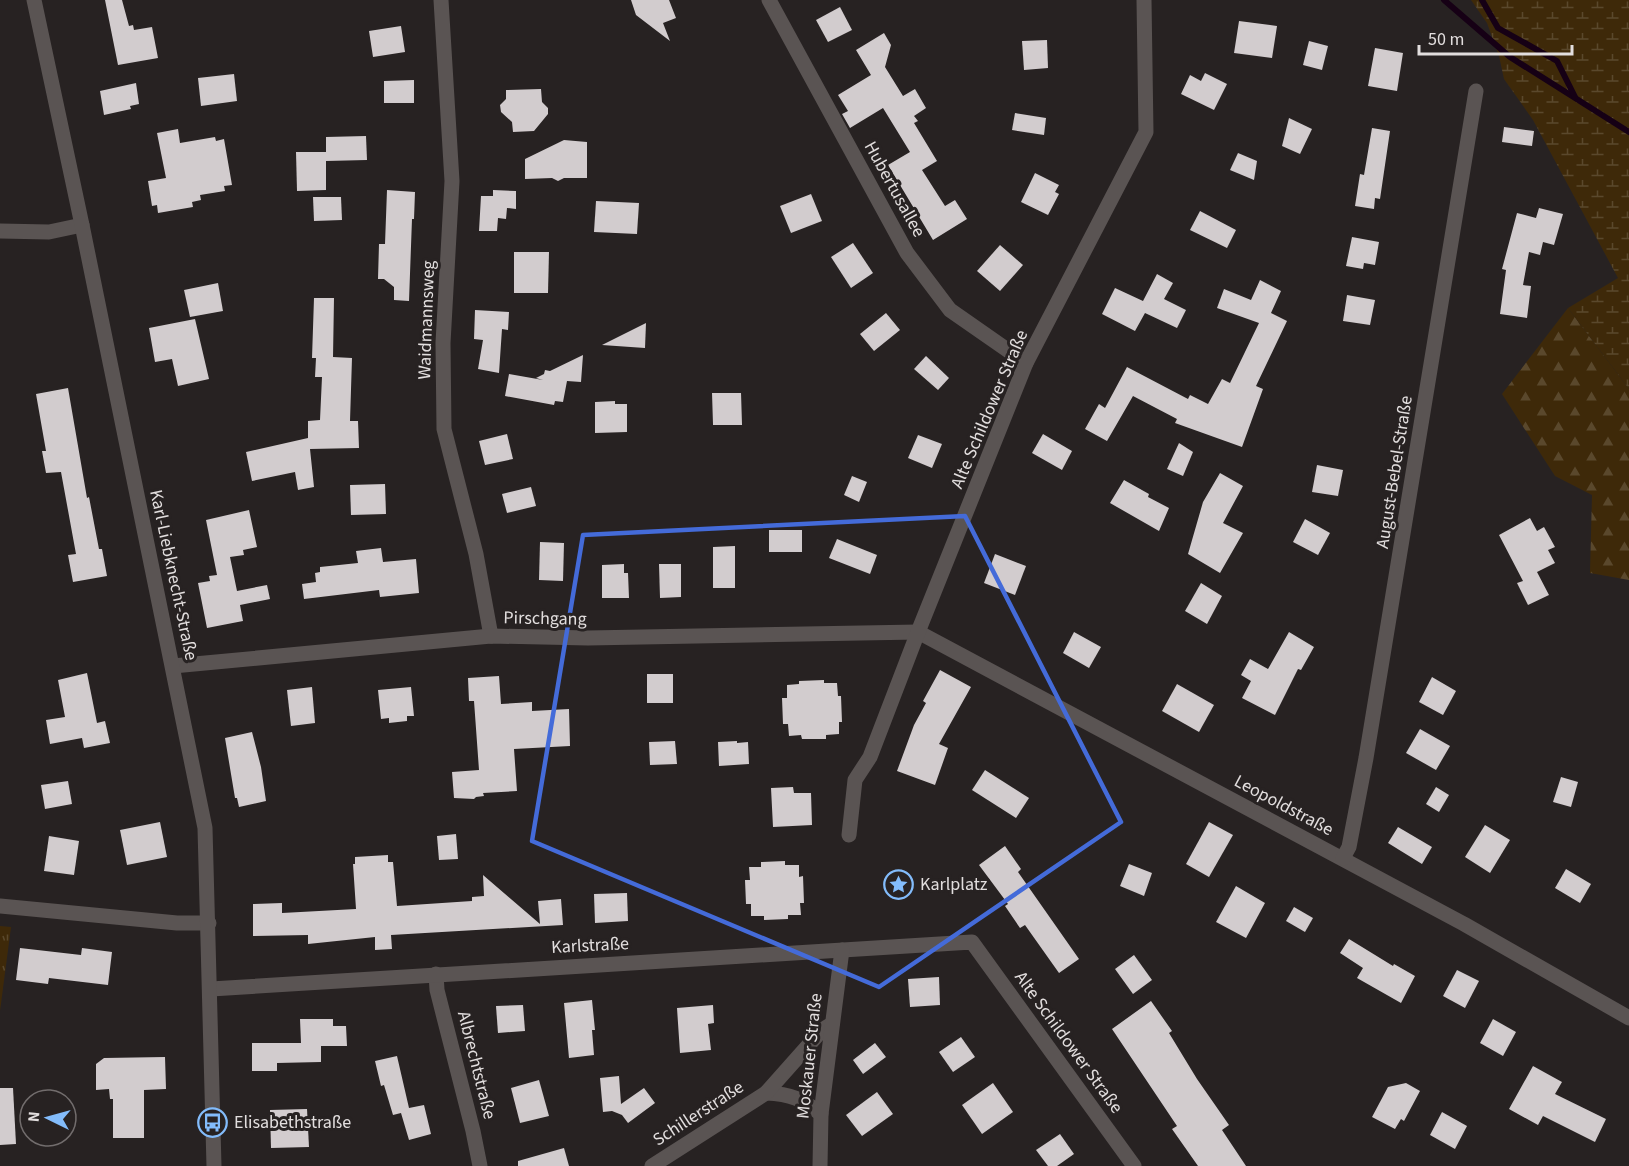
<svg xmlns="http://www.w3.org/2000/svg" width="1629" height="1166" font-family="'Source Sans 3',sans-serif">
<defs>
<pattern id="forest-firs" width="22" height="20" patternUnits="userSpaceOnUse" patternTransform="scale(1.5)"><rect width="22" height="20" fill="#3e2909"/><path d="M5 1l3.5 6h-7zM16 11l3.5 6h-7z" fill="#5a482c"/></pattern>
<pattern id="wetland-marsh" width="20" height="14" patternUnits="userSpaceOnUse" patternTransform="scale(1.5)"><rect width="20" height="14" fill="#3e2909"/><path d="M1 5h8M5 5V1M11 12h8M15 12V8" fill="none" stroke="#5a482c"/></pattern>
<pattern id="park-tufts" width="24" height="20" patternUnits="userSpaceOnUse" patternTransform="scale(1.5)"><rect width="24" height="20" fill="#3e2909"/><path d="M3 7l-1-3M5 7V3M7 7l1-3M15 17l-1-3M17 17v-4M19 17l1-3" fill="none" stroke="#5a482c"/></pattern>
</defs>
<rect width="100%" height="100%" fill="#272222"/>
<polygon fill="url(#forest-firs)" points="1568,308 1629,389 1629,580 1590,573 1592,495 1555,476 1502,394"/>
<polygon fill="url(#wetland-marsh)" points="1471,0 1629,0 1629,389 1568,308 1618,278 1533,120 1504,79 1499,56 1487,23"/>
<polygon fill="url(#park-tufts)" points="0,926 11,927 0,1011"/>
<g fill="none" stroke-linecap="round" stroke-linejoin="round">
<g stroke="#160015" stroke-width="6">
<polyline points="1444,0 1510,57 1629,132"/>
<polyline points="1482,0 1498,28 1557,61 1575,97"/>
</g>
</g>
<g fill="#d2ccce">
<polygon points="105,0 122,0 129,26 133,25 134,30 152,27 158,58 118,65"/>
<polygon points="631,0 669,0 676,18 663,23 670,41 636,15"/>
<polygon points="840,7 852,30 828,42 816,20"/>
<polygon points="1239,21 1277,26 1272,58 1234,53"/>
<polygon points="401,26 405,52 373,57 369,31"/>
<polygon points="884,33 891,45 885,67 903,96 915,89 926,108 914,116 918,121 914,123 937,161 922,170 945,206 955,200 967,219 933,240 888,165 910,152 883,108 850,128 842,114 848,111 838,95 871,75 856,50"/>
<polygon points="1047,40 1048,68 1024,70 1022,41"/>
<polygon points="1309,41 1328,46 1322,70 1303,65"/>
<polygon points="1375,48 1403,53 1397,91 1368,86"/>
<polygon points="1205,73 1227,84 1214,110 1181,94 1190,75 1201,81"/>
<polygon points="234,74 237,101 201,106 198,78"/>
<polygon points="414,80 414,103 384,103 384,81"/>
<polygon points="136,83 139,104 130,106 131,109 104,115 100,91"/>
<polygon points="541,89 542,102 548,108 548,114 534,131 513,132 512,122 501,112 500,105 506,99 506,90"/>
<polygon points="1015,113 1046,118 1044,135 1012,130"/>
<polygon points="1289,118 1312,129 1300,154 1282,146"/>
<polygon points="1504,127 1534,131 1532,146 1502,142"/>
<polygon points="1372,128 1390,131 1380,199 1375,198 1374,209 1355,206 1360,174 1364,175"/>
<polygon points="178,129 180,143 215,137 216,141 224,139 232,185 224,186 225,191 200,195 201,200 192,202 193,207 158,213 157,205 152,206 148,181 166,178 157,133"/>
<polygon points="366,136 367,160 326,161 326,137"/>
<polygon points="564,140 587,142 587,178 564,178 558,181 552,178 525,179 525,159"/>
<polygon points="296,152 326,152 326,190 297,191"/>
<polygon points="1238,153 1257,161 1254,180 1230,170"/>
<polygon points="1035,173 1059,185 1055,192 1059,194 1048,215 1021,202"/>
<polygon points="387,190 415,192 414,219 412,219 409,301 394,300 394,287 384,279 378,279 379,244 385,244"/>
<polygon points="493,190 516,191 516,209 507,208 506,219 498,218 497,231 479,231 481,196 493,196"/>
<polygon points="811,194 822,221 791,233 780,206"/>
<polygon points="313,197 341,197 342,220 314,221"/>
<polygon points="596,201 639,203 637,234 594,232"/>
<polygon points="1539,208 1563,214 1554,245 1543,242 1540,255 1529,252 1523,285 1531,286 1527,318 1500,314 1506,270 1502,269 1517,213 1536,218"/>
<polygon points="1200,211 1236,230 1227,248 1190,230"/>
<polygon points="1352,237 1379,242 1375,265 1364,263 1363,269 1346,266"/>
<polygon points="853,243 873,273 851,288 831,257"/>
<polygon points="1000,245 1023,265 1000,291 977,271"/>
<polygon points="514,252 549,252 548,293 514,293"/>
<polygon points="1157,274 1173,283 1164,299 1186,310 1177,328 1145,313 1135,331 1102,314 1115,288 1143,301"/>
<polygon points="1260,280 1281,291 1271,313 1287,321 1256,386 1263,389 1242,447 1175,423 1177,419 1133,396 1107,441 1085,429 1099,404 1105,408 1127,367 1188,399 1190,395 1208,404 1222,379 1230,383 1259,323 1217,308 1224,289 1251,300"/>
<polygon points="218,283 223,311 190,317 184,290"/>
<polygon points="1347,295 1375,300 1370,325 1343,321"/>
<polygon points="314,298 334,298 333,357 352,358 350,421 358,421 359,448 310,449 314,487 298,490 295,472 252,481 246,452 308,438 308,421 320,420 322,377 315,377 316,358 312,358"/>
<polygon points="475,310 509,312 508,330 502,329 499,373 478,369 483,340 474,339"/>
<polygon points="886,313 900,330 874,351 860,334"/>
<polygon points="195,319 209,379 178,386 172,359 155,362 149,328"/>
<polygon points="646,323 645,348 602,345"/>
<polygon points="583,355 581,382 567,381 563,402 555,401 554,405 505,396 509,374 543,380 536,378 544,374 545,370 550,371"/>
<polygon points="926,356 949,378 938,390 914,369"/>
<polygon points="68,388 87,498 89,497 99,549 102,549 107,576 73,582 68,555 76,554 61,472 46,473 42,451 46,451 36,394"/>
<polygon points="712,393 741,393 742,425 713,425"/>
<polygon points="615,401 615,404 627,404 627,432 595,433 595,402"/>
<polygon points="507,434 513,459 485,465 479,441"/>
<polygon points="1043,434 1072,451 1062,470 1032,453"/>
<polygon points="918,435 942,444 932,468 908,458"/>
<polygon points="1179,443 1193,452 1183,476 1167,469"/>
<polygon points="1317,465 1343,470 1338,496 1312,492"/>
<polygon points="1220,473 1243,486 1223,523 1243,533 1220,573 1188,554 1203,502"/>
<polygon points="852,476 867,482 859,502 844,495"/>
<polygon points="1124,480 1149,494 1148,497 1169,508 1159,531 1110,503"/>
<polygon points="385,484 386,514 351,515 350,485"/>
<polygon points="531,487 536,506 507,513 502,494"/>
<polygon points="249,510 257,547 243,550 244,555 230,557 237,591 267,585 270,599 240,605 243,621 207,628 198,583 210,581 209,576 217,575 206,520"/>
<polygon points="1530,518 1537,531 1544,527 1555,547 1548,550 1555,563 1537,572 1549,595 1528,605 1517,583 1523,581 1499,535"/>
<polygon points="1305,519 1330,533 1318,555 1293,542"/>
<rect x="769" y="530" width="33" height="22"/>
<polygon points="837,539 877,555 870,574 829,558"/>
<polygon points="540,542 564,543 563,581 539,580"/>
<polygon points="735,546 735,588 713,588 713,547"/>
<polygon points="381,548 383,562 416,559 419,593 380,597 379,590 304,599 302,584 316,582 315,573 320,572 320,567 358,563 356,551"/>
<polygon points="995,554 1026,566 1015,595 984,583"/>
<polygon points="624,564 624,573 628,573 629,598 602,598 602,565"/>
<polygon points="659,564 681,564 681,597 660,598"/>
<polygon points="1201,583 1222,596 1207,624 1185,611"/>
<polygon points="1074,632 1101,647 1089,668 1063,653"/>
<polygon points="1289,632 1314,647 1301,670 1298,669 1275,715 1242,698 1251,681 1241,675 1250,659 1268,669"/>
<polygon points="940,670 971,687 939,744 948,748 935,785 897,771 914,725 926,703 923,701"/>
<polygon points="87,673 97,723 105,721 110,743 84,748 82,738 50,744 46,720 65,717 58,680"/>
<rect x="647" y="674" width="26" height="29"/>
<polygon points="499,676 501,704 532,702 532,711 569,709 570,746 514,749 517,791 483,793 484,796 476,797 474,799 454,798 452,772 479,770 474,701 469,701 468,678"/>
<polygon points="1432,677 1456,691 1443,715 1419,702"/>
<polygon points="824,680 824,683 837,683 838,696 841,696 842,722 839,722 839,734 826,735 826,739 802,739 801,735 789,736 788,724 783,724 782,698 787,698 787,685 799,684 799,681"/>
<polygon points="1177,684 1214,705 1199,732 1162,711"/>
<polygon points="312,687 315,723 291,726 287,690"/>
<polygon points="411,687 414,716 407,716 407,721 389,723 389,718 381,719 378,690"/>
<polygon points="1420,729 1450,746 1436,770 1406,753"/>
<polygon points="252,732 261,767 266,801 239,807 237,798 235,798 225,738"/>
<polygon points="675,741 677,764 650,765 649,742"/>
<polygon points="737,741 737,743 748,742 749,764 719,766 718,742"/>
<polygon points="985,770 1029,798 1016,818 972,790"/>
<polygon points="1561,777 1578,782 1571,807 1553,802"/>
<polygon points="68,781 72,804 45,809 41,785"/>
<polygon points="793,787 794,793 811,793 812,825 773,827 771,788"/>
<polygon points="1436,787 1449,795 1439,812 1426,804"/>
<polygon points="160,822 167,857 127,865 120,830"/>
<polygon points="1209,822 1233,835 1209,877 1186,864"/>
<polygon points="1485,825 1510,840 1490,873 1465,857"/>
<polygon points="1398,827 1432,847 1422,864 1388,843"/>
<polygon points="456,834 458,859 439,860 437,836"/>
<polygon points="49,836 79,841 74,875 44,871"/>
<polygon points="1005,846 1021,869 1018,872 1079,959 1059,973 1025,925 1020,928 1005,906 1008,904 979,865"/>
<polygon points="388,855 388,862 393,862 397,906 472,901 472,897 484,896 483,875 540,924 538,901 561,899 563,925 391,935 392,949 375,950 375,937 308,944 308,935 253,936 253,904 282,903 282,913 356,909 353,864 355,864 355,857"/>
<polygon points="785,861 785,865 799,865 799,877 803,876 804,903 800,903 801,915 788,915 788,919 764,920 764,916 751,916 751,904 746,904 745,880 750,880 749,867 761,867 761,862"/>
<polygon points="1129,864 1152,873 1144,896 1120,886"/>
<polygon points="1566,869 1591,884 1580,903 1555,888"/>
<polygon points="1236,886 1265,903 1246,938 1216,922"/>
<polygon points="627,893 628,921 595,923 594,894"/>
<polygon points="1294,907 1313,918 1305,932 1286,921"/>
<polygon points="1349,939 1393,966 1394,964 1415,976 1401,1003 1357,978 1363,968 1340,953"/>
<polygon points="20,948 81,955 82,948 112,952 108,985 49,978 48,984 16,980"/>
<polygon points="1134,955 1152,980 1133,994 1115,969"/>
<polygon points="1457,970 1479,981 1465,1008 1443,996"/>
<polygon points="939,977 940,1005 910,1007 908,979"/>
<polygon points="592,1000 595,1030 592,1030 594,1055 569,1058 564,1003"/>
<polygon points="1151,1001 1172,1031 1169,1033 1197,1079 1229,1125 1222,1130 1246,1166 1198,1166 1172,1129 1177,1126 1112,1029"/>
<polygon points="523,1005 525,1031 498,1033 496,1006"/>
<polygon points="713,1005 714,1023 708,1024 711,1050 680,1053 677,1008"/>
<polygon points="300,1019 333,1019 333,1026 346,1026 347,1046 321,1046 321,1062 277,1063 277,1071 252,1071 252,1043 301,1043"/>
<polygon points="1493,1019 1516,1032 1503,1056 1480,1043"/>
<polygon points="961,1037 975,1057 953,1072 939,1052"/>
<polygon points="875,1043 886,1057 863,1074 853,1060"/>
<polygon points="397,1056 409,1108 424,1105 431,1134 409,1140 401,1113 393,1115 384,1085 381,1086 375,1061"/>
<polygon points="165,1057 166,1089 144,1090 144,1138 113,1138 113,1099 110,1099 109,1089 96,1090 96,1064 104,1058"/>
<polygon points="1533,1066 1562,1082 1555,1094 1606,1119 1595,1142 1543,1116 1538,1125 1509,1109"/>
<polygon points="619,1076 621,1104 644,1088 655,1103 628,1123 622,1115 612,1111 603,1112 600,1078"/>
<polygon points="539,1080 549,1116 520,1123 511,1088"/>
<polygon points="993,1083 1013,1112 982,1134 962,1105"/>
<polygon points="1406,1083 1420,1091 1404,1121 1401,1119 1395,1129 1372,1117 1388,1087"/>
<polygon points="0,1088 13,1088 16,1144 0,1145"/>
<polygon points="877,1092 893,1114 862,1136 846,1115"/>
<polygon points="307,1109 309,1147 271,1148 270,1110"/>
<polygon points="1442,1112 1467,1126 1455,1149 1430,1135"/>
<polygon points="1060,1134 1074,1154 1057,1166 1048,1166 1036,1150"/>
<polygon points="564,1148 569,1166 518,1166 518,1161"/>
</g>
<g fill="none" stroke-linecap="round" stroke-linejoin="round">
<g stroke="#5a5453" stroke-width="15">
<polyline points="441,0 452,181 443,343 444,429 476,554 491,636"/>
<polyline points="769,0 907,253 950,310 1026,363"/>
<polyline points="0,231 49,232 82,225"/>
<polyline points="173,666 491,636 588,638 918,632 1464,924 1629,1018"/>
<polyline points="849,835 855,780 870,757 918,632 1026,363 1146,132 1144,0"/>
<polyline points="1343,858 1349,847 1366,758 1476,91"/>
<polyline points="0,906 177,923 209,923"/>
<polyline points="436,974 437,990 473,1131 480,1166"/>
<polyline points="211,989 972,942 1134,1166"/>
<path d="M766 1093C791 1094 802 1099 821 1114"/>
<polyline points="652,1166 766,1093 822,1030 832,1024"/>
<polyline points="820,1166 821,1114 842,950"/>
</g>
<polyline stroke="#5a5453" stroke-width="15" points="34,0 82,225 205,828 214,1166"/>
</g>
<path fill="none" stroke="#446bd9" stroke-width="4.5" stroke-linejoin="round" d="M965 516 1121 822 879 987 532 841 583 535Z"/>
<defs>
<symbol id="sight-ring" viewBox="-11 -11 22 22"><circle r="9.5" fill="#272222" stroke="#83bcfb" stroke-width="1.5"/><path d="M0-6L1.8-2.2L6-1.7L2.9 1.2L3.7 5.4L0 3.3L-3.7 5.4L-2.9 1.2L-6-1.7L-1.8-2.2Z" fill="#83bcfb"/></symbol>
<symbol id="bus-ring" viewBox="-11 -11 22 22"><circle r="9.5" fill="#272222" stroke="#83bcfb" stroke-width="1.5"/><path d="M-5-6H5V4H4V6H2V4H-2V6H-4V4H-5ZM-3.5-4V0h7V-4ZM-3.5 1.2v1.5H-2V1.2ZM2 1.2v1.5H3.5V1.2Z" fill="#83bcfb"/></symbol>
</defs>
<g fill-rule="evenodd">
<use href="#sight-ring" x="882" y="868" width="33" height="33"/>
<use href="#bus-ring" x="196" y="1106" width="33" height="33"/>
</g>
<g text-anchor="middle" stroke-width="6" stroke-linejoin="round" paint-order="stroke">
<g font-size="18" fill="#e2dede" stroke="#272222">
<text transform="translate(895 189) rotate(61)" y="6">Hubertusallee</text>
<text transform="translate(426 320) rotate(-88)" y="6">Waidmannsweg</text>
<text transform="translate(989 409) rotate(-67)" y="6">Alte Schildower Straße</text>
<text transform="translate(1394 472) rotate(-81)" y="6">August-Bebel-Straße</text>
<text transform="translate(174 575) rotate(78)" y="6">Karl-Liebknecht-Straße</text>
<text transform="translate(545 618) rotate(1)" y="6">Pirschgang</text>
<text transform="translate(1284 805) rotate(28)" y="6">Leopoldstraße</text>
<text transform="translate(590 945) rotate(-3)" y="6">Karlstraße</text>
<text transform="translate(1069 1042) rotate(54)" y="6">Alte Schildower Straße</text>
<text transform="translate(809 1056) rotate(-84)" y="6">Moskauer Straße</text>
<text transform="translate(477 1065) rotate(76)" y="6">Albrechtstraße</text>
<text transform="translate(698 1113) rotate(-33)" y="6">Schillerstraße</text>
</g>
<g font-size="18" fill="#e2dede" stroke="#272222" text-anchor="start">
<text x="920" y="890">Karlplatz</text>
<text x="234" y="1128">Elisabethstraße</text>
</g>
</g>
<g transform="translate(48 1118) rotate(275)"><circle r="28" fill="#272222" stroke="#726d6d" stroke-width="1.5"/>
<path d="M0-4.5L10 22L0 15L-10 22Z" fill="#83bcfb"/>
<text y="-9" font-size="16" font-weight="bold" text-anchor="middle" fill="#e2dede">N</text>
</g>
<path d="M1419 45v9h153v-9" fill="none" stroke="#e2dede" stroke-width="3"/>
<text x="1428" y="45" font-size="18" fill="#e2dede" stroke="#272222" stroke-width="4.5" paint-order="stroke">50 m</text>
</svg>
